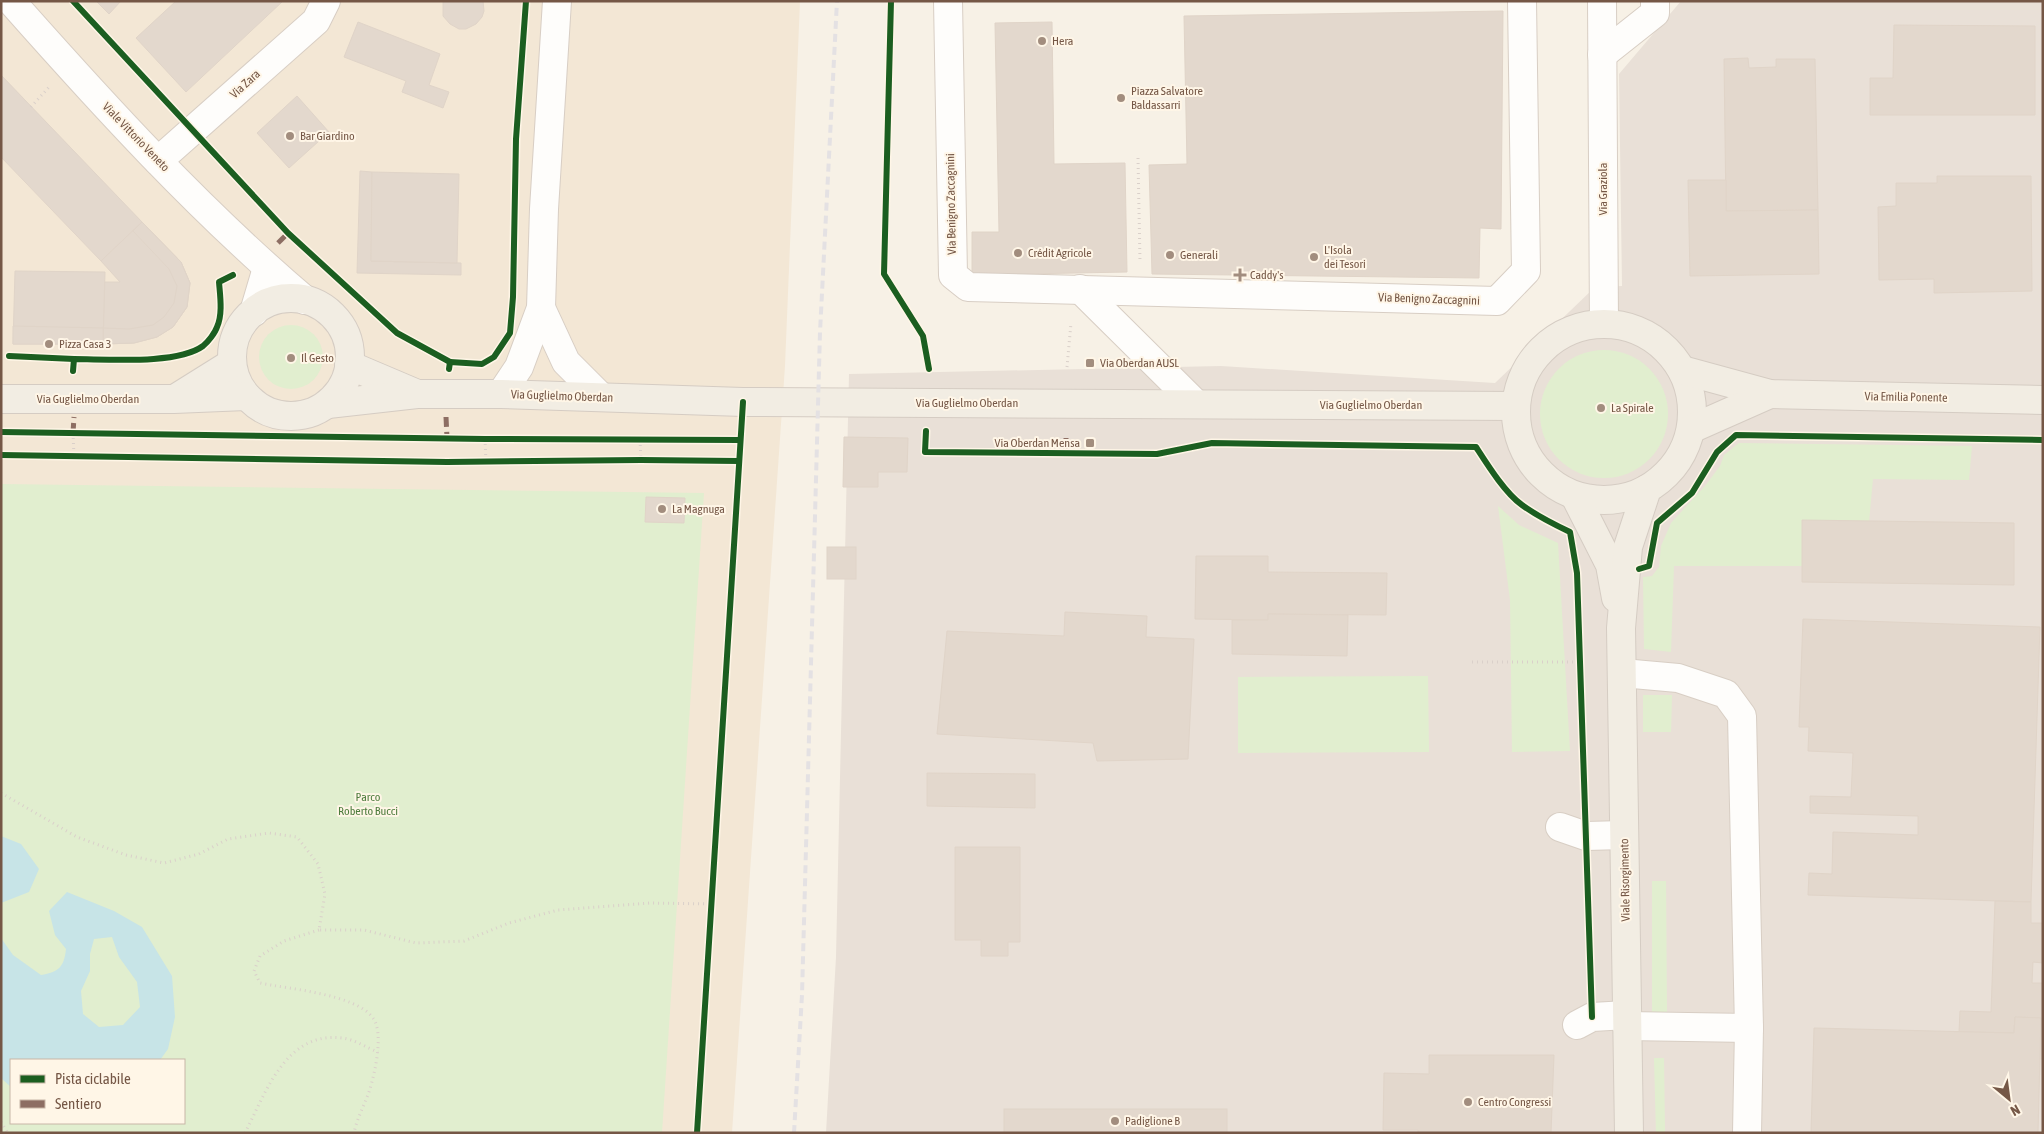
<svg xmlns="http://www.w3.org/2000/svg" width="2044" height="1134" font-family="'Asap Condensed',sans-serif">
<rect width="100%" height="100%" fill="#f7f1e6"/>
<path fill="#f3e7d5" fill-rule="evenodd" d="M1 1H800L785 366 732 1133H1ZM11 1060H184V1123H11Z"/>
<polygon fill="#e9e0d7" points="1681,1 2043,1 2043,1133 826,1133 836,957 849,374 1221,366 1495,383 1595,287 1622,286 1619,74"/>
<g fill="#e1eecf" fill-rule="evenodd">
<circle cx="291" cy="357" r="32"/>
<circle cx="1604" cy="414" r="64"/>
<polygon points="1739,443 1972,446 1969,480 1873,479 1869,522 1802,521 1802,566 1674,566 1671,652 1644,649 1643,577 1652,576 1659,567 1661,546 1671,523 1705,486 1720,466 1724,455"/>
<path d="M1 484 704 493 662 1133H1ZM11 1060H184V1123H11Z"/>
<polygon points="1498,506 1519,525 1558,543 1570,751 1512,752 1510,600"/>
<polygon points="1428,676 1429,752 1238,753 1238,677"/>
<polygon points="1643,695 1672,695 1671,732 1643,732"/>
<polygon points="1652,881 1666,881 1667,1015 1652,1014"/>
<polygon points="1654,1058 1664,1058 1665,1133 1656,1133"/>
</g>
<g fill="#c7e4e7" fill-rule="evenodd">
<polygon points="1,836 21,844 39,869 29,892 1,903"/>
<path d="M67 892 114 911 142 927 172 976 175 1017 168 1049 160 1060H11V1087L1 1078V938L13 955 41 975C59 972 64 967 66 949L55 935 49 911ZM112 937 119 957 137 982 140 1007 123 1025 99 1027 83 1014 81 991 90 971V954L94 939Z"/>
</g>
<g fill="#e3d8cd" stroke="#e0d4c8">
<polygon points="96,1 121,1 109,14"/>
<polygon points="283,1 186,92 136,38 176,1"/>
<polygon points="443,1 483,1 484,11 482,17 476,24 466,29 459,29 450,24 443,16"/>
<polygon points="1503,11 1501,229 1480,228 1479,278 1152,274 1149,165 1187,164 1184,16"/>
<polygon points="358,22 440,54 429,85 449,92 443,108 402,92 406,81 344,57"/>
<polygon points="1052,22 1054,164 1125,163 1127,272 972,275 972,232 999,232 995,23"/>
<polygon points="1894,25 2035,26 2035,115 1870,115 1870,78 1893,78"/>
<polygon points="1748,58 1749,68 1776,67 1776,59 1815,59 1818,210 1726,211 1724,59"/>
<polygon points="1,75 142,222 101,261 1,157"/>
<polygon points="297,96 329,132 289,168 257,133"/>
<polygon points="360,171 372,172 371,261 461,263 461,275 357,273"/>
<polygon points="372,172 459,174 457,263 371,261"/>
<polygon points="1937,176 2031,176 2032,291 1934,293 1934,279 1879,280 1878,207 1896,206 1896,183 1937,183"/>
<polygon points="1688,180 1726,180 1726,211 1818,210 1819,274 1690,276"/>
<polygon points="142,222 181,262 190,283 187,307 173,327 157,337 134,343 103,344 104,282 120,282 101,261"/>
<polygon points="142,222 181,262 190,283 187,307 173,327 157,337 134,343 103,344 103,328 129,329 153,325 164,317 174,303 177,286 169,269 133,231"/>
<polygon points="15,271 105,272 103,344 13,344"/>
<polygon points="13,326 103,328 103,344 13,344"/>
<polygon points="844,437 908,438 907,472 878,472 878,487 843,487"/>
<polygon points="646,497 685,498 684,523 645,522"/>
<polygon points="1802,520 2014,523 2014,585 1802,582"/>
<rect x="827" y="547" width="29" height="32"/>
<polygon points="1196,556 1268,556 1268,572 1387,573 1386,615 1268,614 1268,620 1195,619"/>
<polygon points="1065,612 1147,616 1146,637 1194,639 1188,759 1097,761 1093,743 937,734 947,631 1064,636"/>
<polygon points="1268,614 1348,615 1347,656 1232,654 1232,620 1268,620"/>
<polygon points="1803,619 2040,627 2031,902 1808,895 1809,873 1832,874 1833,832 1918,835 1918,816 1810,813 1810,796 1851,797 1853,753 1808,751 1809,727 1799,727"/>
<polygon points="927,773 1035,774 1035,808 927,806"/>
<polygon points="955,847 1020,847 1020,942 1008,942 1008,956 981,956 981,940 955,940"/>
<polygon points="1995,901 2031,902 2031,923 2043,923 2043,963 2033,962 2032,983 2043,983 2043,1059 2039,1059 2041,1018 2015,1017 2014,1033 1959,1032 1960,1011 1991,1012"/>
<polygon points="2015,1017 2041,1018 2038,1133 1811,1133 1814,1028 2014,1033"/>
<polygon points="1429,1055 1554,1055 1551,1133 1418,1133 1418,1130 1383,1130 1384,1073 1429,1074"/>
<rect x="1004" y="1109" width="223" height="24"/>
</g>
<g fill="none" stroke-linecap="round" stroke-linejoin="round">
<defs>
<g id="minor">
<path d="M11 1C104 106 198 209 305 300"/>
<polyline points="948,1 953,275 968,287 1497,301 1526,271 1522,1"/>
<polyline points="1602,1 1604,324"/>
<polyline points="1602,55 1655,13 1655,1"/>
<polyline points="158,161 316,21 326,1"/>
<polyline points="1080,289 1196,404"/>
<polyline points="541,308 566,362 601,397"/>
<polyline points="254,312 267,268"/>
<polyline points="501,394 519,367 541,308 544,209 557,1"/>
<polyline points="1622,673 1678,678 1726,694 1742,716 1749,1028 1747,1133"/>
<polyline points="1560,827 1586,836 1624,835"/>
<polyline points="1577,1025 1592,1017 1627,1015"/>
<polyline points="1627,1026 1749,1028"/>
</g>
<g id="major">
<circle cx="291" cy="357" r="59"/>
<circle cx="1604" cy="412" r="88"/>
<polyline points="349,365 415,393"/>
<polyline points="1682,370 1770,394 2043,400"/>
<polyline points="176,398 232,363"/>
<polyline points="1,399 174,399 246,396"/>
<polyline points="328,404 417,394 501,394 743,402 1516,406"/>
<polyline points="1691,429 1770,394"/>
<polyline points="1575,496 1610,565 1616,598"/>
<polyline points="1629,1133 1621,628 1628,547 1647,489"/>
</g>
</defs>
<use href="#minor" stroke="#d8cec4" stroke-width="30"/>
<use href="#major" stroke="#d5ccc3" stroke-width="30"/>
<g stroke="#dad0ca" stroke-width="3" stroke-dasharray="1 4" stroke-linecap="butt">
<polyline points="31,107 49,87"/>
<polyline points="1138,158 1140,262"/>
<polyline points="1,356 9,356"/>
<polyline points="1067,367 1071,323"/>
<polyline points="73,433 74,456"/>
<polyline points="485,439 486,462"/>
<polyline points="640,440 641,460"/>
<polyline points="1472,662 1580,662"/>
<polyline points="1,793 77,837 126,855 164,863 199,854 228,839 269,833 297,837 318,864 325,894 319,930 364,930 416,943 464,941 509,923 558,910 650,903 712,904"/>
<path d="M319 930 284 941 260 956 254 971 260 983C288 989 356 994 373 1018 384 1033 375 1072 370 1089 365 1104 357 1118 354 1133"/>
<polyline points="1,1122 8,1133"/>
<path d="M245 1133C266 1092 286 1031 342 1038 354 1039 367 1048 378 1052"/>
</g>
<use href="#minor" stroke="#fefdfb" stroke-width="28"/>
<use href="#major" stroke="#f2ede3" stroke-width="28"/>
<polyline stroke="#e4e1e3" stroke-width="4" stroke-dasharray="8 5" stroke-linecap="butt" points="794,1133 802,995 820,332 837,1"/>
<g stroke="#8d6e63" stroke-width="5" stroke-dasharray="10 5" stroke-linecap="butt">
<polyline points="278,243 288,233"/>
<polyline points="446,417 447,438"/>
<polyline points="73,433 74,417"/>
<polyline points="1066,454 1066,438"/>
</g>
<defs>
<g id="cycleway">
<polyline points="73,1 288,233 397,333 450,362"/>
<polyline points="891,1 884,274 923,336 929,369"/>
<polyline points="9,356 74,359"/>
<polyline points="449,369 450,362 482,364 494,357 510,333 513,297 516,139 526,1"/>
<path d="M73 371 74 359C106 359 177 365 203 346 208 342 215 333 217 327 223 314 220 295 219 282L233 275"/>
<path d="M926 431 925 452 1157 454 1212 443 1476 447C1487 464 1505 493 1522 505 1537 516 1553 524 1570 532L1577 573 1592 1017"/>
<polyline points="1,432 485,439 740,440"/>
<polyline points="1,455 447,462 641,460 739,461"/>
<polyline points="1639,569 1649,566 1657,523 1692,493 1717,452 1736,435 2043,440"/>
<polyline points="697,1133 743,402"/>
</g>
</defs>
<use href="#cycleway" stroke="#fff6e7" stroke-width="9"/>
<use href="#cycleway" stroke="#1b5e20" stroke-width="6"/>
</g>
<g fill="#a28d7e" stroke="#fff6e7" stroke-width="2">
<circle cx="1042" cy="41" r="5"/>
<circle cx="1121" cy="98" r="5"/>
<circle cx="290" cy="136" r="5"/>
<circle cx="1018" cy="253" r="5"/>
<circle cx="1170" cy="255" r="5"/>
<circle cx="1314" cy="257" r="5"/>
<path d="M1237.5 267.5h5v5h5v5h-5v5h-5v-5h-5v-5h5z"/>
<circle cx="49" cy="344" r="5"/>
<circle cx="291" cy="358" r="5"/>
<rect x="1085" y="358" width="10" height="10" rx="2.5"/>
<circle cx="1601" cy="408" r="5"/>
<rect x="1085" y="438" width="10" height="10" rx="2.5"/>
<circle cx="662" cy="509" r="5"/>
<circle cx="1468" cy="1102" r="5"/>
<circle cx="1115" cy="1121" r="5"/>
</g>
<g text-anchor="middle" stroke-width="4" stroke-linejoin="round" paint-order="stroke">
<g font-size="12" fill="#755746" stroke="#fff6e7" text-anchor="start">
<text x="1052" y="45">Hera</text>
<text x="1131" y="95">Piazza Salvatore<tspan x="1131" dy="14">Baldassarri</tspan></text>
<text x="300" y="140">Bar Giardino</text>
<text x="1324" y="254">L'Isola<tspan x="1324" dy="14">dei Tesori</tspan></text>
<text x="1028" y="257">Crédit Agricole</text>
<text x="1180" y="259">Generali</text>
<text x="1250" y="279">Caddy's</text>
<text x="59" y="348">Pizza Casa 3</text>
<text x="301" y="362">Il Gesto</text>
<text x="1100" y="367">Via Oberdan AUSL</text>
<text x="1611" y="412">La Spirale</text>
<text x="1080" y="447" text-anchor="end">Via Oberdan Mensa</text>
<text x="672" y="513">La Magnuga</text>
<text x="1478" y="1106">Centro Congressi</text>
<text x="1125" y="1125">Padiglione B</text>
</g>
<g font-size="12" fill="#755746" stroke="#fff6e7">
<text transform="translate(245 84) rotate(-42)" y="4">Via Zara</text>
<text transform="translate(136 137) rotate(46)" y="4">Viale Vittorio Veneto</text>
<text transform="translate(1603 189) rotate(-90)" y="4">Via Graziola</text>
<text transform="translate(951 204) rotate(-91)" y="4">Via Benigno Zaccagnini</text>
<text transform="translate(1429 299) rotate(2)" y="4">Via Benigno Zaccagnini</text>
<text transform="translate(562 396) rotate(2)" y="4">Via Guglielmo Oberdan</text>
<text transform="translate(1906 397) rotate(1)" y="4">Via Emilia Ponente</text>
<text x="88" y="403">Via Guglielmo Oberdan</text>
<text x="967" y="407">Via Guglielmo Oberdan</text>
<text x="1371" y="409">Via Guglielmo Oberdan</text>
<text transform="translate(1625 880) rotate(-91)" y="4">Viale Risorgimento</text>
</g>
<g font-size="12" fill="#4e7c3d" stroke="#fff6e7">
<text x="368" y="801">Parco<tspan x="368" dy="14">Roberto Bucci</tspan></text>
</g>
</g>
<rect width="2044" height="1134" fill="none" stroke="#755746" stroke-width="5"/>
<rect x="10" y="1059" width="175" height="65" fill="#fff6e7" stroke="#c8b6a7"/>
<rect x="20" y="1075" width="25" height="8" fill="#1b5e20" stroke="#c8b6a7"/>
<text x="55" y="1084" font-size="15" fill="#755746">Pista ciclabile</text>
<rect x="20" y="1100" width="25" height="8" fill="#8d6e63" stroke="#c8b6a7"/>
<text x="55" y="1109" font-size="15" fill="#755746">Sentiero</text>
<g transform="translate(2009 1099) rotate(151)" stroke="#fff6e7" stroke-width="4" paint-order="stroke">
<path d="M0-4L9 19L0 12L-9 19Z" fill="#755746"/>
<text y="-8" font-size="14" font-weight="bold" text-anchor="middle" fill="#755746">N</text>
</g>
</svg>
